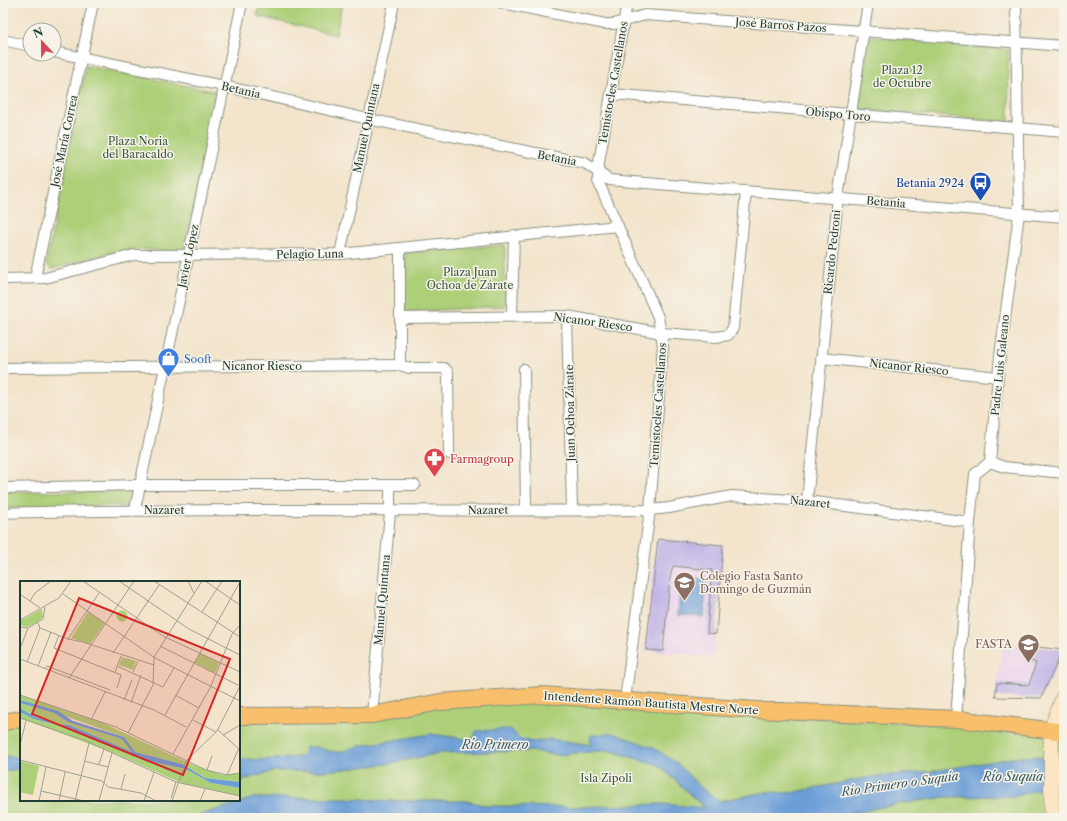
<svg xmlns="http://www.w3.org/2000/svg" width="1067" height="821" font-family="'Libre Caslon Text',serif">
<rect width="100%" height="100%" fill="#f7f3e8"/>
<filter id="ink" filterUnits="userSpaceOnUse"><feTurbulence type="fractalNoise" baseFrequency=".025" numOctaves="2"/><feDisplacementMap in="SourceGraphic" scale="8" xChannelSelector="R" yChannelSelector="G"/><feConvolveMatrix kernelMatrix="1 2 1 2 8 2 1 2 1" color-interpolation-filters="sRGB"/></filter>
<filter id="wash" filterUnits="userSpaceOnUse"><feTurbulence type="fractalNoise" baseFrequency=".012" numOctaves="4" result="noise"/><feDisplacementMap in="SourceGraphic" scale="16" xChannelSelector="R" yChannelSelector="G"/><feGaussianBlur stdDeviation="0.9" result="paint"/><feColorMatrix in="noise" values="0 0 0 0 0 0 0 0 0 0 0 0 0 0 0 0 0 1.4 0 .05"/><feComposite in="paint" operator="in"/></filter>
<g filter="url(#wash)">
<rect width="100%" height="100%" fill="#f3e4cb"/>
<g fill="#ead1ed">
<polygon points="656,539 723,545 714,657 645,650"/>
<polygon points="1003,644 1063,650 1041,698 995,697"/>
</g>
<g fill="#adcf78" stroke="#668656">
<polygon points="260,3 342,3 336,35 257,16"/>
<polygon points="870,36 1008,50 1009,122 858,109"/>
<polygon points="86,66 218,92 184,250 179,252 138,249 109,253 52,269 46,264"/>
<polygon points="505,245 505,306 405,312 405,253"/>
<polygon points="133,491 131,505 3,508 3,492"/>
<path d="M474 698 1064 732V761L1034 756 1013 758 928 772 870 777 791 793 766 792 720 801 699 786 678 764 575 742 550 739 533 742 520 739 473 740 431 734 359 746 340 752 328 751 317 747 306 748 303 756C282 760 261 760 239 759V716L360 715Z"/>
<polygon points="21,719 21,755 16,757 3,756 3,722"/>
<polygon points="608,750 659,765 705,809 662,804 577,807 488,806 466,801 390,801 343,798 254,798 191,818 3,818 3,771 21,769 21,800 239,800 239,781 274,771 326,771 387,764 440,753 533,751 557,755"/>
<polygon points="1064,782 1064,818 825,818 899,804 944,797 1016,796"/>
</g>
<g fill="#6c9ed7" stroke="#466e86">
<polygon points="681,577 707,579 704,617 678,615"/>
<path d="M511 729 520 739 533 742 550 739 590 745 591 735 613 733 654 748 678 764 699 786 720 801 766 792 791 793 870 777 928 772 1013 758 1034 756 1064 761V782L1016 796 944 797 899 804 825 818H191L254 798H343L390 801H466L488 806 577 807 662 804 705 808 659 765 608 750 557 755 533 751 440 753 387 764 326 771H274L239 781V759C261 760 282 760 303 756L306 747H317L328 751 340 752 359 746 431 734 473 740 476 731Z"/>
<polygon points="21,755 21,769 3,771 3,756 16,757"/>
</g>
<g id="blocks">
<g fill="#c2b5e7">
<polygon points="658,539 723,545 716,634 707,633 712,570 673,566 670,578 663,651 646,650"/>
<polygon points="1038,647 1063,650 1041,698 995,697 997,683 1029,685 1036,663 1030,660"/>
</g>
</g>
</g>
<g filter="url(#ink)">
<use href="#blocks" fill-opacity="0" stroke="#899080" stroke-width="1"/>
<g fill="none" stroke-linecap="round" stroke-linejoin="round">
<defs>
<g id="street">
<polyline points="502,3 605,24 614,24 645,15 1064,46"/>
<polyline points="3,40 30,46"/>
<polyline points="54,52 224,86 368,119 585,163 609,180 1064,217"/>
<polyline points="611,94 1064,132"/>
<polyline points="340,254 394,3"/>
<polyline points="35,278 93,3"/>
<polyline points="3,279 45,278 134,255 340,254 618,226"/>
<polyline points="512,316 514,235"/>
<polyline points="567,316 572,509"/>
<polyline points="400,318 567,316 662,333 716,337 728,335 733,328 746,192"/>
<polyline points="821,358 998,377"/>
<polyline points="400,365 400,248"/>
<polyline points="3,368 400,365 409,368 444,368 448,372 449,454"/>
<polyline points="524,369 526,509"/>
<polyline points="990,462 1000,356 1019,214 1016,3"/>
<polyline points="990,462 1004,467 1064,473"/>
<polyline points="3,488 140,485 415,485"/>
<polyline points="807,501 838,197 868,3"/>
<polyline points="135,509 242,3"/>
<path d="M3 513C219 507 435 512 650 510L669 508 732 496 807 501 970 522"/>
<polyline points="625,700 650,510 663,345 658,317 598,181 599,162 627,3"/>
<polyline points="372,715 390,512 390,485"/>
<polyline points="956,719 970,522 975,474 990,462"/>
</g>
<polyline id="secondary" points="1052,818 1051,730 1064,695"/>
<g id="primary">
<polyline points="239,716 372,715 440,702 542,695 757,710 956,719 1064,732"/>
<polyline points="3,722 21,719"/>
</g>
</defs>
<use href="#street" stroke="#899080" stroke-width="12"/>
<use href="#secondary" stroke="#899080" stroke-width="16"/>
<use href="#primary" stroke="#899080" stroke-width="18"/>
<use href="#street" stroke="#fff" stroke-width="10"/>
<use href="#secondary" stroke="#fce5c4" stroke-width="15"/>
<use href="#primary" stroke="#f8bf6c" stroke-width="16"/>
</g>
</g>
<defs>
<symbol id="bus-pin" viewBox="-11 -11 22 30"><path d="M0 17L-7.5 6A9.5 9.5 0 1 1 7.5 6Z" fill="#1a4fb4" stroke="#f7f3e8"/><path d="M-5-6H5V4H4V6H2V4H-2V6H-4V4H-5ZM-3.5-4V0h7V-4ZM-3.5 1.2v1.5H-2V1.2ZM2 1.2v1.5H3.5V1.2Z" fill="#fff"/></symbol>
<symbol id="shop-pin" viewBox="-11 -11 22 30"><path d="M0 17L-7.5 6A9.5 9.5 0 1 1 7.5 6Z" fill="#3f7fe0" stroke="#f7f3e8"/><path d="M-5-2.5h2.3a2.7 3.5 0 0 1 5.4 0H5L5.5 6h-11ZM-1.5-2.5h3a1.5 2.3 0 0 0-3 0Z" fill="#fff"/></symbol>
<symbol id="pharmacy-pin" viewBox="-11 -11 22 30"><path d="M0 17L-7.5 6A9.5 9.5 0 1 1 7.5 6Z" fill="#e0444e" stroke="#f7f3e8"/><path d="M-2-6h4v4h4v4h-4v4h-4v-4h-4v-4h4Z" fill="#fff"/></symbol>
<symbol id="school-pin" viewBox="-11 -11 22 30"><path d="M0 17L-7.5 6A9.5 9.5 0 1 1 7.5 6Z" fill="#8d6e63" stroke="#f7f3e8"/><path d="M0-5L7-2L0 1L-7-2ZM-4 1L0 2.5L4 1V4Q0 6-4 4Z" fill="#fff"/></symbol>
</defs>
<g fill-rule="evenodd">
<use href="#bus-pin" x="968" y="170" width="25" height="34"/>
<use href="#shop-pin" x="156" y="346" width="25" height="34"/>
<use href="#pharmacy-pin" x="422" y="446" width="25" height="34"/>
<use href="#school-pin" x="672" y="570" width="25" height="34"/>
<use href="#school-pin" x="1016" y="632" width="25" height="34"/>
</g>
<g text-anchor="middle" stroke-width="3" stroke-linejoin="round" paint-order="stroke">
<g font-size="11" fill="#1f3d34" stroke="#f7f3e8">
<text transform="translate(781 25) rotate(4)" y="4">José Barros Pazos</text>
<text transform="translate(613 83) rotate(-80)" y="4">Temístocles Castellanos</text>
<text transform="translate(241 90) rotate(13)" y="4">Betania</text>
<text transform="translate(838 114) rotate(5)" y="4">Obispo Toro</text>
<text transform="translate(366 128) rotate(-78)" y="4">Manuel Quintana</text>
<text transform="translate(64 141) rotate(-78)" y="4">José María Correa</text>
<text transform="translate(557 158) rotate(11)" y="4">Betania</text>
<text transform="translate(886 202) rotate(5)" y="4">Betania</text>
<text transform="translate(832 252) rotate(-84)" y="4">Ricardo Pedroni</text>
<text transform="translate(310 254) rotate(-1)" y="4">Pelagio Luna</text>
<text transform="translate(188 256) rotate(-78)" y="4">Javier López</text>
<text transform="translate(593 322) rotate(8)" y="4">Nicanor Riesco</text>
<text transform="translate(1000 365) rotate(-84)" y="4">Padre Luis Galeano</text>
<text x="262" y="370">Nicanor Riesco</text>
<text transform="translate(909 367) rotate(6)" y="4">Nicanor Riesco</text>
<text transform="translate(658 405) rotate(-86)" y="4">Temístocles Castellanos</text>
<text transform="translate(570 413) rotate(-91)" y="4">Juan Ochoa Zárate</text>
<text transform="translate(810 502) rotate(6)" y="4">Nazaret</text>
<text x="164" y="514">Nazaret</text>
<text transform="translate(488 510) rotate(-1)" y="4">Nazaret</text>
<text transform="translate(382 600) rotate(-85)" y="4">Manuel Quintana</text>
<text transform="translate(651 703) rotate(4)" y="4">Intendente Ramón Bautista Mestre Norte</text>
</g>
<g font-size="11" fill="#3b5a42" stroke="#f7f3e8">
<text x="902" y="74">Plaza 12<tspan x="902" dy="13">de Octubre</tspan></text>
<text x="138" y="145">Plaza Noria<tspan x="138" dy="13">del Baracaldo</tspan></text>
<text x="470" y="276">Plaza Juan<tspan x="470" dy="13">Ochoa de Zárate</tspan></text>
<text x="606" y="782">Isla Zípoli</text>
</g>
<g font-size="11" fill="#164399" stroke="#f7f3e8" text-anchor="end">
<text x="964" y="187">Betania 2924</text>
</g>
<g font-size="11" fill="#366cbe" stroke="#f7f3e8" text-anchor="start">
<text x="184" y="363">Sooft</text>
</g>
<g font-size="11" fill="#be3a42" stroke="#f7f3e8" text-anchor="start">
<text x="450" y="463">Farmagroup</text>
</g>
<g font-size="11" fill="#785e54" stroke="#f7f3e8" text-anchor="start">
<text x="700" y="580">Colegio Fasta Santo<tspan x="700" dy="13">Domingo de Guzmán</tspan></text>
<text x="1012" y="648" text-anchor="end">FASTA</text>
</g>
<g font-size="12" font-style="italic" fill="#365a65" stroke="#f7f3e8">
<text x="495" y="749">Río Primero</text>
<text x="1013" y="781">Río Suquía</text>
<text transform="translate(900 784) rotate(-8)" y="4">Río Primero o Suquía</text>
</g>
</g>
<g transform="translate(20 581)">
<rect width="220" height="220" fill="#f3e4cb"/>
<path d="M22 28 23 36 17 42 7 46 0 44V40ZM96.5 35a5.5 5.5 0 1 1 11 0a5.5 5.5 0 1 1-11 0ZM68 31 85 42 70 63 51 57ZM180 72 199 82 195 92 174 81ZM102 76 116 80 113 89 99 84ZM0 114 81 141 171 183 203 194 220 192V201L185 197 162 183 115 171 104 156 0 119ZM0 122 34 132 48 141 102 158 109 163 113 172 49 144 37 143 15 136 0 127ZM0 131 14 138 49 147 123 179 166 188 191 202 220 207V215L164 203 96 173 0 137ZM0 180 19 185 13 214 0 211Z" fill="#adcf78"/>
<path d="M0 119 38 130 53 140 104 156 115 171 162 183 185 197 220 201V207L191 202 166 188 123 179 49 147 14 138 0 131V127L15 136 37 143 49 144 112 171 102 158 48 141 34 132 0 122Z" fill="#6c9ed7"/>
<path fill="none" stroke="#9ea18f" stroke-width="1" d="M63 0 143 55 220 91M99 0 169 48 220 74M134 0 220 56M168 0 174 12M185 0 220 24M0 13 20 27M43 13 135 77 220 120M10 20 15 12 31 0M182 31 202 0M0 39 39 17 51 0M18 42 20 47 48 58 63 61 134 84M0 46 8 47 23 38 25 26M39 54 34 67 101 94 97 107M48 58 79 12M140 65 220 105M0 68 8 47M93 72 139 4M0 78 134 129 166 146M7 81 20 47M18 85 31 51M97 85 143 106 154 87M25 88 27 85 90 109M95 91 101 75M113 91 118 80M49 97 114 0M0 114 96 146 186 189 207 194 220 192M155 114 179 127M104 119 112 99M111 122 121 94M145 134 220 1M0 137 64 159 156 201 220 215M71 139 85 111M173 139 196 151M198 149 220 169M108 152 133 104 134 76 182 0M203 154 220 144M0 164 6 140M153 173 191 105 212 53 220 44M0 179 82 200 88 206 121 212 136 220M64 180 88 186M79 183 84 168M187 189 192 175M207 194 219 167M101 208 105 193M21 210 64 220M151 217 156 201M19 220 26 186M39 220 45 191M55 220 69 162M79 220 92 172M124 220 134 191M152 220 166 180 197 150 220 105M180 220 185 208"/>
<path fill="#d62828" fill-opacity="0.15" stroke="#d62828" stroke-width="2" d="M59 17 210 78 163 194 12 133Z"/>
<rect width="220" height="220" fill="none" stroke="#1f3d34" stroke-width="2"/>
</g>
<rect width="1067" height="821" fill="none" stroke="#f7f3e8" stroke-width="16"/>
<g transform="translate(42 42) rotate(338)"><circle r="19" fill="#f7f3e8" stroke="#a1aaa0"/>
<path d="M0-3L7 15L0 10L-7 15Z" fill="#d1495b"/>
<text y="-6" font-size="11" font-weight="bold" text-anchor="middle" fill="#1f3d34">N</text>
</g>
</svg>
